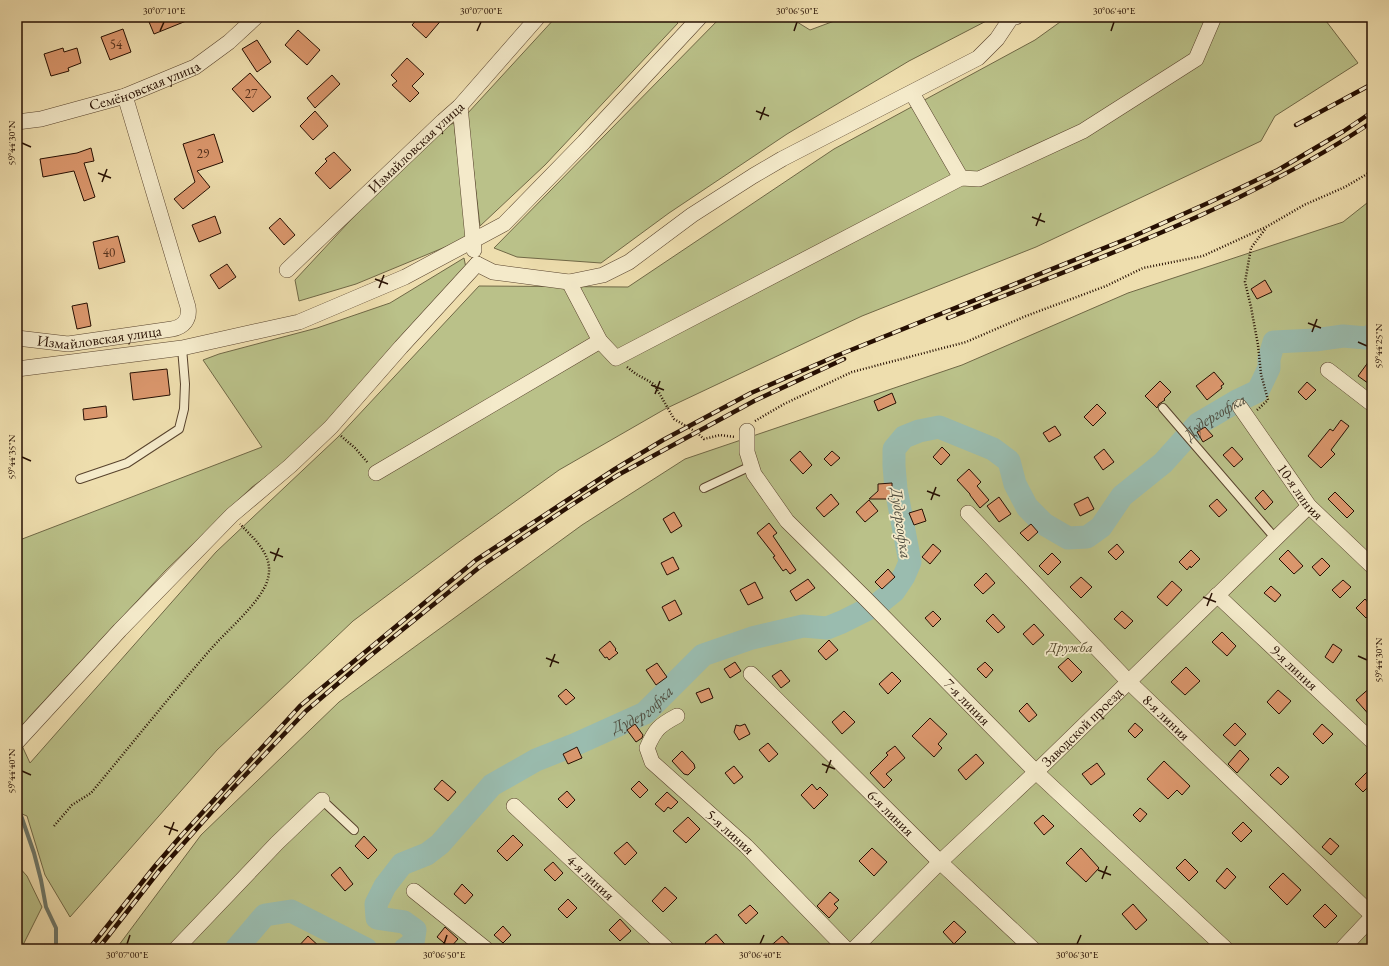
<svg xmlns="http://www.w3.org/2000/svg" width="1389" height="966" font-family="'EB Garamond',serif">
<rect width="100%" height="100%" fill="#eedeae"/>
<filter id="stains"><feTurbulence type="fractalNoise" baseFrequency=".005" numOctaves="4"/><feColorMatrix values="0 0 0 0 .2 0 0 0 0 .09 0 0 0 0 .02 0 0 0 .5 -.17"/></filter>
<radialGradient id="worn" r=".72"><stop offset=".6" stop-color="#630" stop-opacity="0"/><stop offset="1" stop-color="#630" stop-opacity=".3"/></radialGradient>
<g fill="#bac189" stroke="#706846">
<polygon points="556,17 672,17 678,23 545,165 480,226 467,114"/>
<polygon points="721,17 789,17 810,30 845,17 994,17 909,61 787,134 669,213 601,263 517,257 494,248"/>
<polygon points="1067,17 1323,17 1358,63 1275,116 1261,141 1036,247 862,316 665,409 559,470 456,544 353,621 217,750 70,917 45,875 27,816 17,812 17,735 30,763 216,552 338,437 479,286 628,287 834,149 1035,40"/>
<polygon points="454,123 467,238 356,284 299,301 295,280 360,210 444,127"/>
<polygon points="1372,199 1372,949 116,949 201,835 339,702 582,525 685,459 962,365 1128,293 1343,222"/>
<polygon points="464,258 466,268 323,427 278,468 252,487 165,571 30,716 17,733 17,541 262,447 203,360 219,354 317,328 390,303"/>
<polygon points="17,865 27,876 42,907 21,949 17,949"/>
</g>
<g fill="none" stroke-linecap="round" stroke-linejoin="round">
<polyline stroke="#6c776a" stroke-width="4" points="17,804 34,853 41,880 46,907 56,928 56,949"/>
<g stroke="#9abcaf" stroke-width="23">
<polyline points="236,949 265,915 291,911 366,949"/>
<path id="s1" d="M405 949 413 943 415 930 404 922 377 918 376 904 385 886 402 864 427 854 440 844 492 785 536 760 574 745 645 713 703 655 752 638 803 626 827 628 842 622 878 604 894 591 904 576 910 562 896 489 894 466V449L904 437 919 431 939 427 993 449 1009 461 1015 484 1027 507 1044 524 1068 538 1087 537 1101 527 1122 496 1163 463 1198 424 1237 401 1258 391 1269 368V359L1274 342 1315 340 1343 336 1366 338 1372 335"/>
</g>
</g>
<g fill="#db976d" stroke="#260f02">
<polygon points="147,17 196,17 154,34"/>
<polygon points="419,17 444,17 426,38 412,25"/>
<polygon points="123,29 131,52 110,60 101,37"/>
<polygon points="298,30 320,50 307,65 285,45"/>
<polygon points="257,40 271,62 257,72 242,49"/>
<polygon points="63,48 64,52 77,48 81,63 68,68 69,71 51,76 44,54"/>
<polygon points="407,58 424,74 412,86 419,93 410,102 392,85 397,81 391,75"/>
<polygon points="250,73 271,97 253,112 232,89"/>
<polygon points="332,75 340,84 315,108 307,98"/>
<polygon points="315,111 328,126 313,140 300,126"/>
<polygon points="214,134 223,162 197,171 210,187 183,209 174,199 195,182 183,144"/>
<polygon points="91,148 94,161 84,163 95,197 84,201 74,171 43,177 40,159 77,153"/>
<polygon points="334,152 351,170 330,189 315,173 327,161 325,159"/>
<polygon points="215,216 221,233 199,242 192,225"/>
<polygon points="280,218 295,235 284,245 269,228"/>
<polygon points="118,236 125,262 99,269 93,242"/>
<polygon points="227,264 236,277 219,289 210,275"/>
<polygon points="1265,280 1272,292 1257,299 1251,289"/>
<polygon points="87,303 91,326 77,329 72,306"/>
<polygon points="1372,357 1372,386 1358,376"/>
<polygon points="167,369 170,395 133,400 130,373"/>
<polygon points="1214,372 1224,384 1221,386 1222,388 1207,400 1196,386"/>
<polygon points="1160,381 1171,392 1164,399 1165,400 1159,404 1157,408 1145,396"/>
<polygon points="1307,382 1316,390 1306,400 1298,392"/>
<polygon points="892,393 896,403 878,411 874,401"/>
<polygon points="1097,404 1106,413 1093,426 1084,417"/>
<polygon points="106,406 107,417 84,420 83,409"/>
<polygon points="1341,420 1349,426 1331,450 1335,454 1321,468 1308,456 1330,429 1333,431"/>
<polygon points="1055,426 1061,435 1049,442 1043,433"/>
<polygon points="1205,427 1213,436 1203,442 1197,432"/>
<polygon points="942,447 950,455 941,465 933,457"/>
<polygon points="1232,447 1243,459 1234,467 1223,455"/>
<polygon points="1104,449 1114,462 1103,470 1094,457"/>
<polygon points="800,451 812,465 803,474 790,460"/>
<polygon points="832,451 840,458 831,466 824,459"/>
<polygon points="969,469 981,482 977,486 989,500 980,508 970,495 970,494 957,480"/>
<polygon points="892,483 892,499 869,499 878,491 878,484"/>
<polygon points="1263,490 1273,502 1265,510 1255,498"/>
<polygon points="1335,492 1354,511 1347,518 1328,499"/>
<polygon points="831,494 839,504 824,517 816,508"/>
<polygon points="999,497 1011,514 999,522 987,506"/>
<polygon points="1088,497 1094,509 1080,516 1074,504"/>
<polygon points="1217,499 1227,510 1219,517 1209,506"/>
<polygon points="869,500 878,511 865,522 856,512"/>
<polygon points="922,509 926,521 914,525 909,513"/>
<polygon points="674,512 682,526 671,533 663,519"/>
<polygon points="769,523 777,533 773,536 796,570 790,574 786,569 783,571 773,557 775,556 757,533"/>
<polygon points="1031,524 1038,532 1028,541 1020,533"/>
<polygon points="933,544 941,551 930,564 922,557"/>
<polygon points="1117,544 1124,552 1116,560 1108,552"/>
<polygon points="1191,550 1200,559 1191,568 1190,566 1187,570 1179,562"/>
<polygon points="1288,550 1303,566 1294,574 1279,559"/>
<polygon points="1052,553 1061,562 1048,575 1039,566"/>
<polygon points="673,557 679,569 667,575 661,563"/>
<polygon points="1322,558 1330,566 1320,576 1312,567"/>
<polygon points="888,569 895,577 882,589 875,582"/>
<polygon points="986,573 995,583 983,594 974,585"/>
<polygon points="1081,577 1092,587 1081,598 1070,587"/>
<polygon points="808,579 815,588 796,601 790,591"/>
<polygon points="1343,580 1351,587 1340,598 1332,590"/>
<polygon points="1172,581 1182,590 1167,606 1157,597"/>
<polygon points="755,582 763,598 748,605 740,590"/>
<polygon points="1271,586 1281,595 1275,602 1264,593"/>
<polygon points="1365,599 1372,607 1372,612 1366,618 1356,608"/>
<polygon points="675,600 682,614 669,621 662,607"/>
<polygon points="933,611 941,619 933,627 925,618"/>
<polygon points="1122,611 1133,621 1125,629 1114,619"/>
<polygon points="993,614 1005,627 998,633 986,621"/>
<polygon points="1034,624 1044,635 1033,645 1023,634"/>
<polygon points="1222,632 1236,646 1227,656 1212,642"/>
<polygon points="829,640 838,650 826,660 818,651"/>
<polygon points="610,641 616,649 615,650 618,653 609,660 607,657 605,658 599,650"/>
<polygon points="1333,644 1342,650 1333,663 1325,657"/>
<polygon points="1068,658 1082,672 1072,682 1058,667"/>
<polygon points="735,662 741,671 730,678 724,669"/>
<polygon points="985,662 993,670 986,678 977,669"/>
<polygon points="657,663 667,677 656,685 646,670"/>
<polygon points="1186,667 1200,681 1185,695 1171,682"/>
<polygon points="781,670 790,681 781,688 772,676"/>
<polygon points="892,672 901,681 888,694 879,684"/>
<polygon points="1372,686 1372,718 1356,700"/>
<polygon points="709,688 713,698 701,703 696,693"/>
<polygon points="566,689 575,698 566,705 558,696"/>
<polygon points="1278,690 1291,701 1279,714 1267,702"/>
<polygon points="1027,703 1037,715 1029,722 1019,711"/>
<polygon points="844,711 855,722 842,734 832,722"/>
<polygon points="930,718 947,734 938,744 942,748 934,757 912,736"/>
<polygon points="1135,723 1143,730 1135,738 1128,731"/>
<polygon points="1235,723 1246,734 1235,746 1223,735"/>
<polygon points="635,724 643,735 642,738 636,742 627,730"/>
<polygon points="745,724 750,734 739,740 734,732 736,725 740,726"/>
<polygon points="1322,724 1333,734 1323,744 1313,734"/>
<polygon points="768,743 778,754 769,762 759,750"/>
<polygon points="895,746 905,758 886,774 892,780 884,788 870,773 888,755 886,753"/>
<polygon points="577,747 582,758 568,764 563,754"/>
<polygon points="1240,750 1249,759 1237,773 1228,764"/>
<polygon points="682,751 694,764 695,768 688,775 684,774 672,761"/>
<polygon points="976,754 984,763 966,780 958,770"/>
<polygon points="1164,761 1190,786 1182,795 1177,790 1168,799 1147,779"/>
<polygon points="1097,763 1105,774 1091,785 1082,774"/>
<polygon points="734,766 743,777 734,784 725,773"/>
<polygon points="1278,767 1289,777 1281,785 1270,775"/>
<polygon points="1372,767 1372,783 1363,792 1355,784"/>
<polygon points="442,780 456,792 448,801 434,789"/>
<polygon points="639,781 648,790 640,798 631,789"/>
<polygon points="812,784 817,790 820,787 828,795 814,809 801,795"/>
<polygon points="567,791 575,800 567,808 558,799"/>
<polygon points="667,792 678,802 671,809 668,807 664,812 655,804"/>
<polygon points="1140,808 1147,814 1140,822 1133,815"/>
<polygon points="1043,815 1054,826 1044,835 1034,823"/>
<polygon points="688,817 700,829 686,843 673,831"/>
<polygon points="1243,822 1252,831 1241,842 1232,833"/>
<polygon points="513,835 523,845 507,861 497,851"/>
<polygon points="364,836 377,850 368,859 355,846"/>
<polygon points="1330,838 1339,846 1331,855 1322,847"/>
<polygon points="627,842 637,853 625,865 614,853"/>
<polygon points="872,848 887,862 874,876 859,861"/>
<polygon points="1081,848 1099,868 1086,882 1066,863"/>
<polygon points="1185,859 1198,872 1189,881 1176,868"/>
<polygon points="553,862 563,873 555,881 544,870"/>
<polygon points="340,867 353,884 345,891 331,875"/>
<polygon points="1227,868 1236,877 1225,889 1216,881"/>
<polygon points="1283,873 1301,890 1287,905 1269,887"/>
<polygon points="462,884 473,895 465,904 454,894"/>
<polygon points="665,887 677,898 663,912 652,901"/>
<polygon points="830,892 839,900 834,904 838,908 829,918 817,906"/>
<polygon points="568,899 577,908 567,918 558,909"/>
<polygon points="1133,904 1147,920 1136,930 1122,914"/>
<polygon points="1325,904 1337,916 1325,928 1313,916"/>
<polygon points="750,905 758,913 746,924 738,915"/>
<polygon points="620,919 631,931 620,941 609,930"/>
<polygon points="954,921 966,932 954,944 943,932"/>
<polygon points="503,926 511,935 503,943 494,935"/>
<polygon points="445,927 458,939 450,948 437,937"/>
<polygon points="716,934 729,949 711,949 705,943"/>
<polygon points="308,936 322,949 296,949"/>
<polygon points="782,936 794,949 767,949"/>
</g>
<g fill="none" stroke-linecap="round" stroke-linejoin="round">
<defs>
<g id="lane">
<polyline points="1163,408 1275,538"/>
<polyline points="80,479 127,463 179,429 184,409 185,384 182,348"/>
<polyline points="704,488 751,466"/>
<polyline points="322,800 354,830"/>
</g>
<g id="street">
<polyline points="912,93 961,178"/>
<polyline points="460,106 474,250"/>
<path id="s2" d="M17 122 41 119 125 96 195 67 229 42 256 17"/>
<polyline points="477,264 493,272 569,282 603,275 629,262 692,215 753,176 782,159 978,58 997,39 1011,18 1016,17"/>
<path id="s3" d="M287 270 443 121 460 106 538 17"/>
<polyline points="569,282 600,341 616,358 961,178 979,179 1083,131 1196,59 1214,17"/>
<path id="s4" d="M17 338 68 344 172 329C184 327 190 319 188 307L125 96"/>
<polyline points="17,369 182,348 299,322 405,277 504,224 584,142 700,17"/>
<polyline points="1328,370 1372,404"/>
<path id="s5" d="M1240 407 1309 506 1372 566"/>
<path id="s6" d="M747 431V452L754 474 787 521 865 598 1036 772 1226 949"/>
<polyline points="376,473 600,341"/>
<path id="s7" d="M968 513 1128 681 1372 915"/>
<path id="s8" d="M1217 595 1372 741"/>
<path id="s9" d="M751 674 940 862 1033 949"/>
<path id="s10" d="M677 716C660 725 655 729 647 748L652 762 746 846 846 949"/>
<polyline points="17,742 120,630 232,515 290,466 331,427 401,347 477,264"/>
<path id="s11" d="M514 806 667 949"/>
<polyline points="414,891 486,949"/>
<polyline points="176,949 277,843 322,800"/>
<path id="s12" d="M854 949 940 862 1036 772 1309 506"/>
<polyline points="1342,949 1372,917"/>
</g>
</defs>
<use href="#lane" stroke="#58432d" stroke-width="10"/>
<use href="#street" stroke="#58432d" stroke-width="16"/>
<g stroke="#260f02" stroke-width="2.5" stroke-dasharray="1 2" stroke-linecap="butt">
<polyline points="627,367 636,374 654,384 674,419 696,432 704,439 720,435 735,437"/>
<polyline points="1257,410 1268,400 1261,374 1258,345 1251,307 1245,282 1251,248 1266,228"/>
<polyline points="755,421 784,404 852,372 966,342 1026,316 1106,286 1143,268 1203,256 1268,226 1304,205 1345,187 1372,171"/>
<polyline points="341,436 355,448 368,463"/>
<path d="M54 826 72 805 91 793C131 745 169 697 210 650 226 631 263 601 268 578 274 555 254 539 240 524"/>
</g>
<use href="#lane" stroke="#f4eaca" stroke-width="8"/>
<use href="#street" stroke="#f4eaca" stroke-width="15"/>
<defs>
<g id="rail">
<polyline points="1296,125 1372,84"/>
<path d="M948 318C1092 260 1242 209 1372 122"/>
<polyline points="89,949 155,866 180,837 300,706 476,560 566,501 615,469 663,440 751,393 836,356 1134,236 1208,203 1278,170 1344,131 1372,112"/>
<polyline points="98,949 159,871 233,788 306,711 370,656 481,566 570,506 618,475 754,401 844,359"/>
</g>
</defs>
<use href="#rail" stroke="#260f02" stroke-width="4.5"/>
<use href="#rail" stroke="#f4eaca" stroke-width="3" stroke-dasharray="9" stroke-linecap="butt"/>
</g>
<path fill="none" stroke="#260f02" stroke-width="1.5" d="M160 31 164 22M477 31 481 22M794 31 797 22M1111 31 1114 22M756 111 769 116M760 120 765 107M22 143 31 147M98 173 111 178M102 182 107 169M1032 217 1045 222M1036 226 1041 213M375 279 388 284M379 288 384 275M1308 323 1321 328M1312 332 1317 319M1358 342 1367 346M651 385 664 390M655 394 660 381M22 457 31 461M927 491 940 496M931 500 936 487M270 552 283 557M274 561 279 548M1203 597 1216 602M1207 606 1212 593M1358 656 1367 660M546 658 559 663M550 667 555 654M822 764 835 769M22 771 31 775M826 773 831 760M164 826 178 831M169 835 174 822M1098 870 1111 875M1102 879 1107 866M127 944 130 935M444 944 447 935M760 944 764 935M1077 944 1081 935"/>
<g text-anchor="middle" stroke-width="3.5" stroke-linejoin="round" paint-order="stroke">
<g font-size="13" fill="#53311d">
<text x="116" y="49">54</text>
<text x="251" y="98">27</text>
<text x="203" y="158">29</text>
<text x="109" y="257">40</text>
</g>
<g font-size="15" fill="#260f02" stroke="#f4eaca">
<text dy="5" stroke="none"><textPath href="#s2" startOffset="133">Семёновская улица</textPath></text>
<text dy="5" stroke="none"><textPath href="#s3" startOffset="178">Измайловская улица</textPath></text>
<text dy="5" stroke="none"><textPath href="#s4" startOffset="83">Измайловская улица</textPath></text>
<text dy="5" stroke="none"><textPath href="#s5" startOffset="104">10-я линия</textPath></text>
<text dy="5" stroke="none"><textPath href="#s8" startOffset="106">9-я линия</textPath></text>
<text dy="5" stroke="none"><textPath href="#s6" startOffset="357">7-я линия</textPath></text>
<text dy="5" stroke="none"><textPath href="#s7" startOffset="285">8-я линия</textPath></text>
<text dy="5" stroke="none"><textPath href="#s12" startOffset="318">Заводской проезд</textPath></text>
<text dy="5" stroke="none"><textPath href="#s9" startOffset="197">6-я линия</textPath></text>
<text dy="5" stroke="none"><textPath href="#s10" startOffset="165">5-я линия</textPath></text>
<text dy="5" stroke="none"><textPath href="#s11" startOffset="105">4-я линия</textPath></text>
</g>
<g font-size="15" font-style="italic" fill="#5a4d31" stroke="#f4eaca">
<text x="1070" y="652">Дружба</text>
</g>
<g font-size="16" font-style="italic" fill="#4f4c3f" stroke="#f4eaca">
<text dy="6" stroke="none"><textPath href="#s1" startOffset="1281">Дудергофка</textPath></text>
<text transform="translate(902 523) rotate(82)" y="6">Дудергофка</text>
<text dy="6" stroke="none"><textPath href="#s1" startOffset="417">Дудергофка</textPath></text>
</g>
</g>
<rect width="1389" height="966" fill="none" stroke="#eedeae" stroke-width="44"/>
<rect x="22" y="22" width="1345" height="922" fill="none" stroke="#260f02" stroke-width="1.5"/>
<g font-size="10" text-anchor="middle" fill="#260f02">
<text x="164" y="14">30°07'10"E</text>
<text x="481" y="14">30°07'00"E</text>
<text x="797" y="14">30°06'50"E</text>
<text x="1114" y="14">30°06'40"E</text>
<text transform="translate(11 143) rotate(-90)" y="4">59°44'30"N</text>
<text transform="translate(1378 346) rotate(-90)" y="4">59°44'25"N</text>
<text transform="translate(11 457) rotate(-90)" y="4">59°44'35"N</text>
<text transform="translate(1378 660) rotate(-90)" y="4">59°44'30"N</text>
<text transform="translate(11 771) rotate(-90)" y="4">59°44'40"N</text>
<text x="127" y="958">30°07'00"E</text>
<text x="444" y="958">30°06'50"E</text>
<text x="760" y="958">30°06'40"E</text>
<text x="1077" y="958">30°06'30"E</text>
</g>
<rect width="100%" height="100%" filter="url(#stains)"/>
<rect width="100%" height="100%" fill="url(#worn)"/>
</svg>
